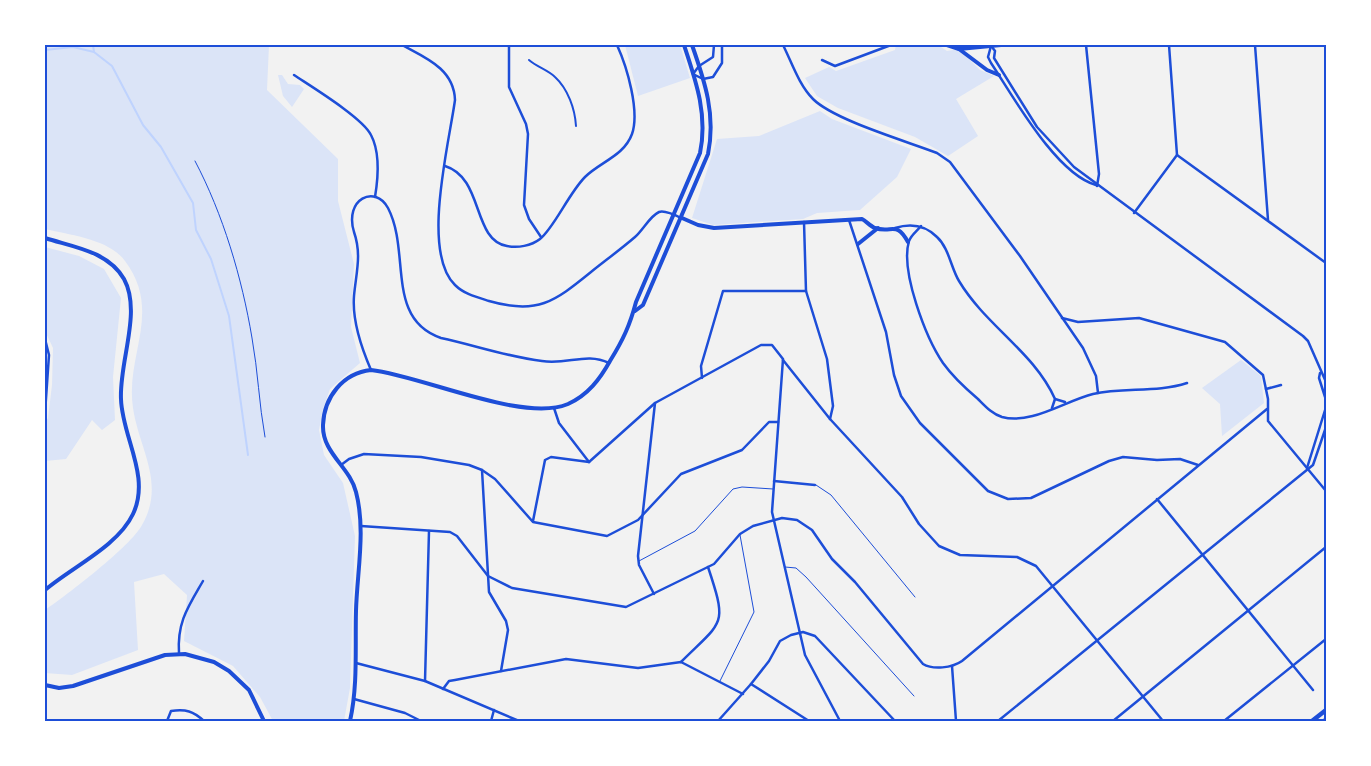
<svg xmlns="http://www.w3.org/2000/svg" width="1371" height="766" font-family="'Source Sans 3',sans-serif">
<rect width="100%" height="100%" fill="#f2f2f2"/>
<g fill="#dbe4f7">
<path d="M45 45H269L267 90 338 159V201L354 264 351 327 360 363 330 389 323 409 319 430 324 455 343 483 355 536 350 688 344 721H273L260 697 233 666 184 641 187 595 164 574 134 582 138 650 72 675 45 673V610C67 595 131 546 142 525 166 483 139 449 133 408 125 355 163 312 125 261 109 239 70 235 45 229Z"/>
<polygon points="625,45 680,45 690,78 638,96"/>
<polygon points="896,45 938,45 947,51 959,49 980,70 994,76 956,99 978,136 948,156 915,137 838,108 817,96 805,78 829,67 836,71 895,50"/>
<polygon points="278,75 282,75 288,84 300,85 304,89 292,107 283,96"/>
<polygon points="820,111 832,119 911,149 897,177 860,210 817,213 803,219 713,225 692,218 717,139 759,136"/>
<polygon points="45,247 79,256 104,269 121,298 113,377 115,420 102,430 92,420 66,459 45,461 45,423 48,418 52,385 53,348 45,331"/>
<polygon points="1241,360 1261,376 1264,403 1222,436 1220,404 1202,388"/>
</g>
<g fill="none" stroke-linecap="round" stroke-linejoin="round">
<g stroke="#bfd3fe" stroke-width="2">
<polyline points="93,45 94,52"/>
<polyline points="45,50 73,47 94,52 112,66 143,125 161,147 193,203 196,230 211,259 229,316 248,455"/>
</g>
<g stroke="#1d4ed8" stroke-width="1">
<path d="M195 161C223 214 242 278 252 338 258 371 259 404 265 437"/>
<polyline points="816,485 831,495 915,597"/>
<polyline points="639,561 695,531 733,489 742,487 773,489"/>
<polyline points="785,567 796,568 806,577 914,696"/>
<polyline points="720,681 754,612 740,535"/>
</g>
<path stroke="#1d4ed8" stroke-width="2" d="M529 60C537 67 548 70 555 77 568 89 575 109 576 126"/>
<g stroke="#1d4ed8" stroke-width="2.5">
<path d="M402 45C426 58 454 69 455 100 449 144 421 252 455 285 464 294 476 297 489 301 537 315 554 302 591 272 606 260 621 249 635 237 643 230 650 216 659 212 665 210 675 215 681 218"/>
<polyline points="509,45 509,87 526,124 528,134 524,205 529,219 541,237"/>
<polyline points="714,45 713,57 699,66 693,74 703,79 713,77 722,63 722,45"/>
<path d="M783 45C792 63 799 85 813 99 834 120 906 141 937 153L950 162 1020 256 1083 348 1096 376 1098 393"/>
<polyline points="1086,45 1099,174 1097,186"/>
<polyline points="1255,45 1268,220"/>
<path d="M991 46 988 57 991 63C1013 96 1056 174 1096 185"/>
<polyline points="992,47 995,51 994,58 1037,127 1074,167 1303,336 1308,341 1326,382"/>
<polyline points="822,60 835,66 891,45"/>
<path d="M294 75C312 87 363 118 371 135 380 152 378 179 375 197"/>
<polyline points="1177,155 1326,263"/>
<path d="M445 166C484 178 472 240 507 246 518 248 531 246 540 239 554 228 569 193 585 177 600 162 624 156 632 134 640 111 627 67 617 45"/>
<polyline points="1134,213 1177,155 1169,45"/>
<polyline points="849,220 886,332 894,375 901,396 920,423 988,491 1008,499 1031,498 1109,461 1123,457 1157,460 1180,459 1198,465"/>
<polyline points="804,222 806,291 827,359 833,406 830,419"/>
<path d="M921 226C917 231 911 235 909 241 900 271 926 338 943 363 953 377 965 388 978 399 985 406 992 414 1002 417 1031 425 1065 401 1093 394 1124 387 1157 393 1187 383"/>
<path d="M895 228C911 223 926 226 937 237 949 248 951 268 959 281 986 326 1034 352 1055 399L1052 408"/>
<polyline points="1062,318 1078,322 1139,318 1225,342 1263,375 1268,399 1268,421 1326,491"/>
<polyline points="45,339 49,355 45,413"/>
<polyline points="783,360 830,419 902,497 919,524 939,546 960,555 1017,557 1036,566 1163,721"/>
<path d="M371 370C361 347 352 321 354 296 356 273 362 255 354 232 344 199 375 184 388 208 411 252 385 319 441 338 474 345 508 357 542 361 568 365 586 352 609 363"/>
<polyline points="1320,373 1319,378 1326,400"/>
<polyline points="702,378 701,366 723,291 806,291"/>
<polyline points="1266,389 1281,385"/>
<polyline points="1055,399 1065,402"/>
<polyline points="554,408 559,423 589,462"/>
<polyline points="589,462 655,403 761,345 772,345 783,359 772,512 805,655 840,721"/>
<polyline points="341,465 349,459 364,454 421,457 469,465 482,470 495,479 533,522 607,536 638,520 681,474 742,450 769,422 778,422"/>
<polyline points="1307,468 1326,407"/>
<polyline points="482,470 489,592 506,621 508,630 501,671"/>
<polyline points="774,481 815,485"/>
<polyline points="1157,499 1313,690"/>
<polyline points="533,521 545,460 551,457 589,462"/>
<path d="M361 526 450 532 457 536 488 576 512 588 626 607 714 564 740 534 753 526 782 518 797 520 812 530 832 559 855 582 923 664C933 670 952 668 962 661L1267 409"/>
<polyline points="654,594 639,565 638,556 655,403"/>
<path d="M179 653C177 622 188 607 203 581"/>
<path d="M681 662C723 620 728 627 708 567"/>
<polyline points="356,663 425,681 519,721"/>
<polyline points="952,666 956,721"/>
<polyline points="425,681 429,531"/>
<polyline points="751,684 809,721"/>
<polyline points="443,689 449,681 455,680 566,659 638,668 681,662 743,694"/>
<polyline points="354,699 405,713 421,721"/>
<path d="M167 721 171 711C186 709 193 711 204 721"/>
<polyline points="491,721 494,710"/>
<polyline points="718,721 751,684 769,661 780,641 791,635 803,632 815,636 895,721"/>
<polyline points="998,721 1313,465 1326,427"/>
<polyline points="1113,721 1326,547"/>
<polyline points="1224,721 1326,639"/>
</g>
<g stroke="#1d4ed8" stroke-width="4">
<polyline points="947,45 959,49 1001,45"/>
<polyline points="959,49 987,70 999,75"/>
<path d="M682 218 698 225 714 228 862 219C866 221 870 226 875 228 892 234 896 220 908 242"/>
<polyline points="858,244 878,228"/>
</g>
<g stroke="#1d4ed8" stroke-width="4">
<path d="M45 238C73 247 108 251 124 279 142 312 119 362 121 399 122 437 151 476 133 514 118 546 72 567 45 590"/>
<path d="M635 311 643 305 708 154C716 115 705 82 692 45"/>
<polyline points="45,685 59,688 73,686 165,655 185,654 214,662 229,671 249,690 264,721"/>
<path d="M350 721C358 685 355 647 356 611 357 572 366 530 356 492 350 467 322 453 323 425 324 397 343 373 371 370 423 376 523 423 568 404 588 395 600 379 610 361 623 340 630 325 636 302L700 153C708 115 696 81 684 45"/>
</g>
<polyline stroke="#1d4ed8" stroke-width="4.5" points="1312,721 1326,710"/>
<polyline stroke="#7290e2" stroke-width="1" points="1321,721 1326,717"/>
</g>
<rect width="1371" height="766" fill="none" stroke="#ffffff" stroke-width="92"/>
<rect x="46" y="46" width="1279" height="674" fill="none" stroke="#1d4ed8" stroke-width="2"/>
</svg>
